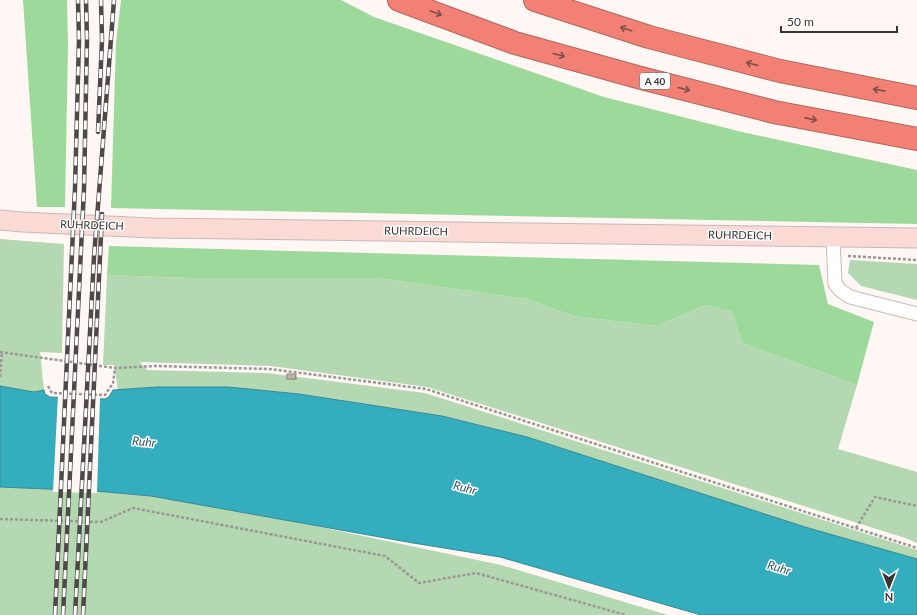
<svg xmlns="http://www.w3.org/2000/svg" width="917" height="615" font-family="Lato,sans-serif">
<defs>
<filter id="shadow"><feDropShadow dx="4.5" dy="2.5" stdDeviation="2" flood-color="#0004"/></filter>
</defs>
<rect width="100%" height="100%" fill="#fef7f4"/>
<g fill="#b4d8b2">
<polygon points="0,239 64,244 62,353 40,352 44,390 34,392 0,386"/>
<polygon points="850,260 917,264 917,300 861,286 848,273"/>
<polygon points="107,275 190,278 378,278 526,299 574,316 656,326 706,305 732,312 742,343 857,385 838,449 917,472 917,543 905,538 427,387 271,366 140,362 147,370 267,373 425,393 917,550 917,559 805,527 527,437 442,416 299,394 228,387 157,387 118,390 114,365 103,365"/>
<polygon points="0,487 95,491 151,496 287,520 501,565 668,615 0,615"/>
</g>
<g fill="#9dd99b">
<polygon points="23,0 67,0 68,45 65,207 37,207"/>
<polygon points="121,0 341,0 374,17 604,97 738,131 917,170 917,224 111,208 116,43"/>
<polygon points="109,246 819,265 828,304 874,322 857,385 742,343 732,312 706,305 656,326 574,316 526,299 378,278 190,278 107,275"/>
</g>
<polygon fill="#34aebe" stroke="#368994" points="0,386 34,392 44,390 45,394 50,397 105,399 109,397 113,390 157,387 228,387 299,394 442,416 527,437 805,527 917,559 917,615 701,615 500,557 413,543 151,496 95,491 0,487"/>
<polygon fill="#fef7f4" points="58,395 100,397 97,493 53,492"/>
<polygon fill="#c1b5b4" stroke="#8c807f" filter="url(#shadow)" points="287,374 296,374 295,379 287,379"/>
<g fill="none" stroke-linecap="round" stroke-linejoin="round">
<defs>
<polyline id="street" points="833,237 835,284 841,291 850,297 917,314"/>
<polyline id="secondary" points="0,220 22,222 152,228 917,238"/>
<g id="highway">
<polyline points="399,0 515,43 641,78 774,112 917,139"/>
<polyline points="535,0 649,37 780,71 917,98"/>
</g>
</defs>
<use href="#street" stroke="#c6bab6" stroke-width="15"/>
<use href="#secondary" stroke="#c6bab6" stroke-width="21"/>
<use href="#highway" stroke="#b2655d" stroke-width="24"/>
<g stroke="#9c9694" stroke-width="2.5" stroke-dasharray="3 2" stroke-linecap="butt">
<polyline points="848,256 917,260"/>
<polyline points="0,352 115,368 155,366 270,369 426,389 917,548"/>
<polyline points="0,377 2,352"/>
<polyline points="48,386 52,393 105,395 113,383 115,368"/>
<polyline points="0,519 101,522 133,508 385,556 419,583 476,573 626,615"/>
<polyline points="856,528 875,497 917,506"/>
</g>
<use href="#street" stroke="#fff" stroke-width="13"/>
<use href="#secondary" stroke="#fbd9d5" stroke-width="19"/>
<use href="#highway" stroke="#f38074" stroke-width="22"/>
<defs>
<g id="rail">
<polyline points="98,132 102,40 101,0"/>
<polyline points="55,615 75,188 79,40 78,0"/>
<polyline points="63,615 84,189 87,40 86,0"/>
<polyline points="75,615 94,257 114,0"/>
<polyline points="83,615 102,214"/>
</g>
</defs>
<use href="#rail" stroke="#4e4948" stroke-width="4.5"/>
<use href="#rail" stroke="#fff" stroke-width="3" stroke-dasharray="9" stroke-linecap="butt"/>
</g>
<defs><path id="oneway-shaft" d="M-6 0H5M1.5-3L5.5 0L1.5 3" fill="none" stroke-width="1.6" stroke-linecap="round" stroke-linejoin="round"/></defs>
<g stroke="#7a4f4a">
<use href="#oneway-shaft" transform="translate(436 13) rotate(20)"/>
<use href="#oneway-shaft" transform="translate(626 29) rotate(-162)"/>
<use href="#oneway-shaft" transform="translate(559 55) rotate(15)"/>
<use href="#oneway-shaft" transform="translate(752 64) rotate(-165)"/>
<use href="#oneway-shaft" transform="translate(684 89) rotate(14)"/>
<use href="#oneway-shaft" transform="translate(879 90) rotate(-169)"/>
<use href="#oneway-shaft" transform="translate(811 119) rotate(11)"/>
</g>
<g text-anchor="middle" stroke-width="3" stroke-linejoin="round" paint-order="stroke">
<rect fill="#fff" stroke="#747170" stroke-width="1" x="640" y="73" width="30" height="16" rx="3"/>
<g font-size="10" font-weight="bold" fill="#393433">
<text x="655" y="85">A 40</text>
</g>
<g font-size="11" fill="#393433" stroke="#fff">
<text transform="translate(92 225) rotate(2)" y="4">RUHRDEICH</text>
<text transform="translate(416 231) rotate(1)" y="4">RUHRDEICH</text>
<text transform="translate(740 235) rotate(1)" y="4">RUHRDEICH</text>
</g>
<g font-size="12" font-style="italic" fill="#2c5d65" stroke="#fff">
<text transform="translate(144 442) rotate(6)" y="4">Ruhr</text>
<text transform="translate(465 488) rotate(14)" y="4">Ruhr</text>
<text transform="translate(779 568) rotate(16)" y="4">Ruhr</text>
</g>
</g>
<g transform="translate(889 587) rotate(180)" stroke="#ffffff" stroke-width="3" paint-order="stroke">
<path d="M0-3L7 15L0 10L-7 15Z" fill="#393433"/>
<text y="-6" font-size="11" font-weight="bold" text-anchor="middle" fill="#393433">N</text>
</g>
<path d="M781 26v6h116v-6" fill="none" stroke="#393433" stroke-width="2"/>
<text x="787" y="26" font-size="12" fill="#393433" stroke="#ffffff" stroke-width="3" paint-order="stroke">50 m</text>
</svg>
